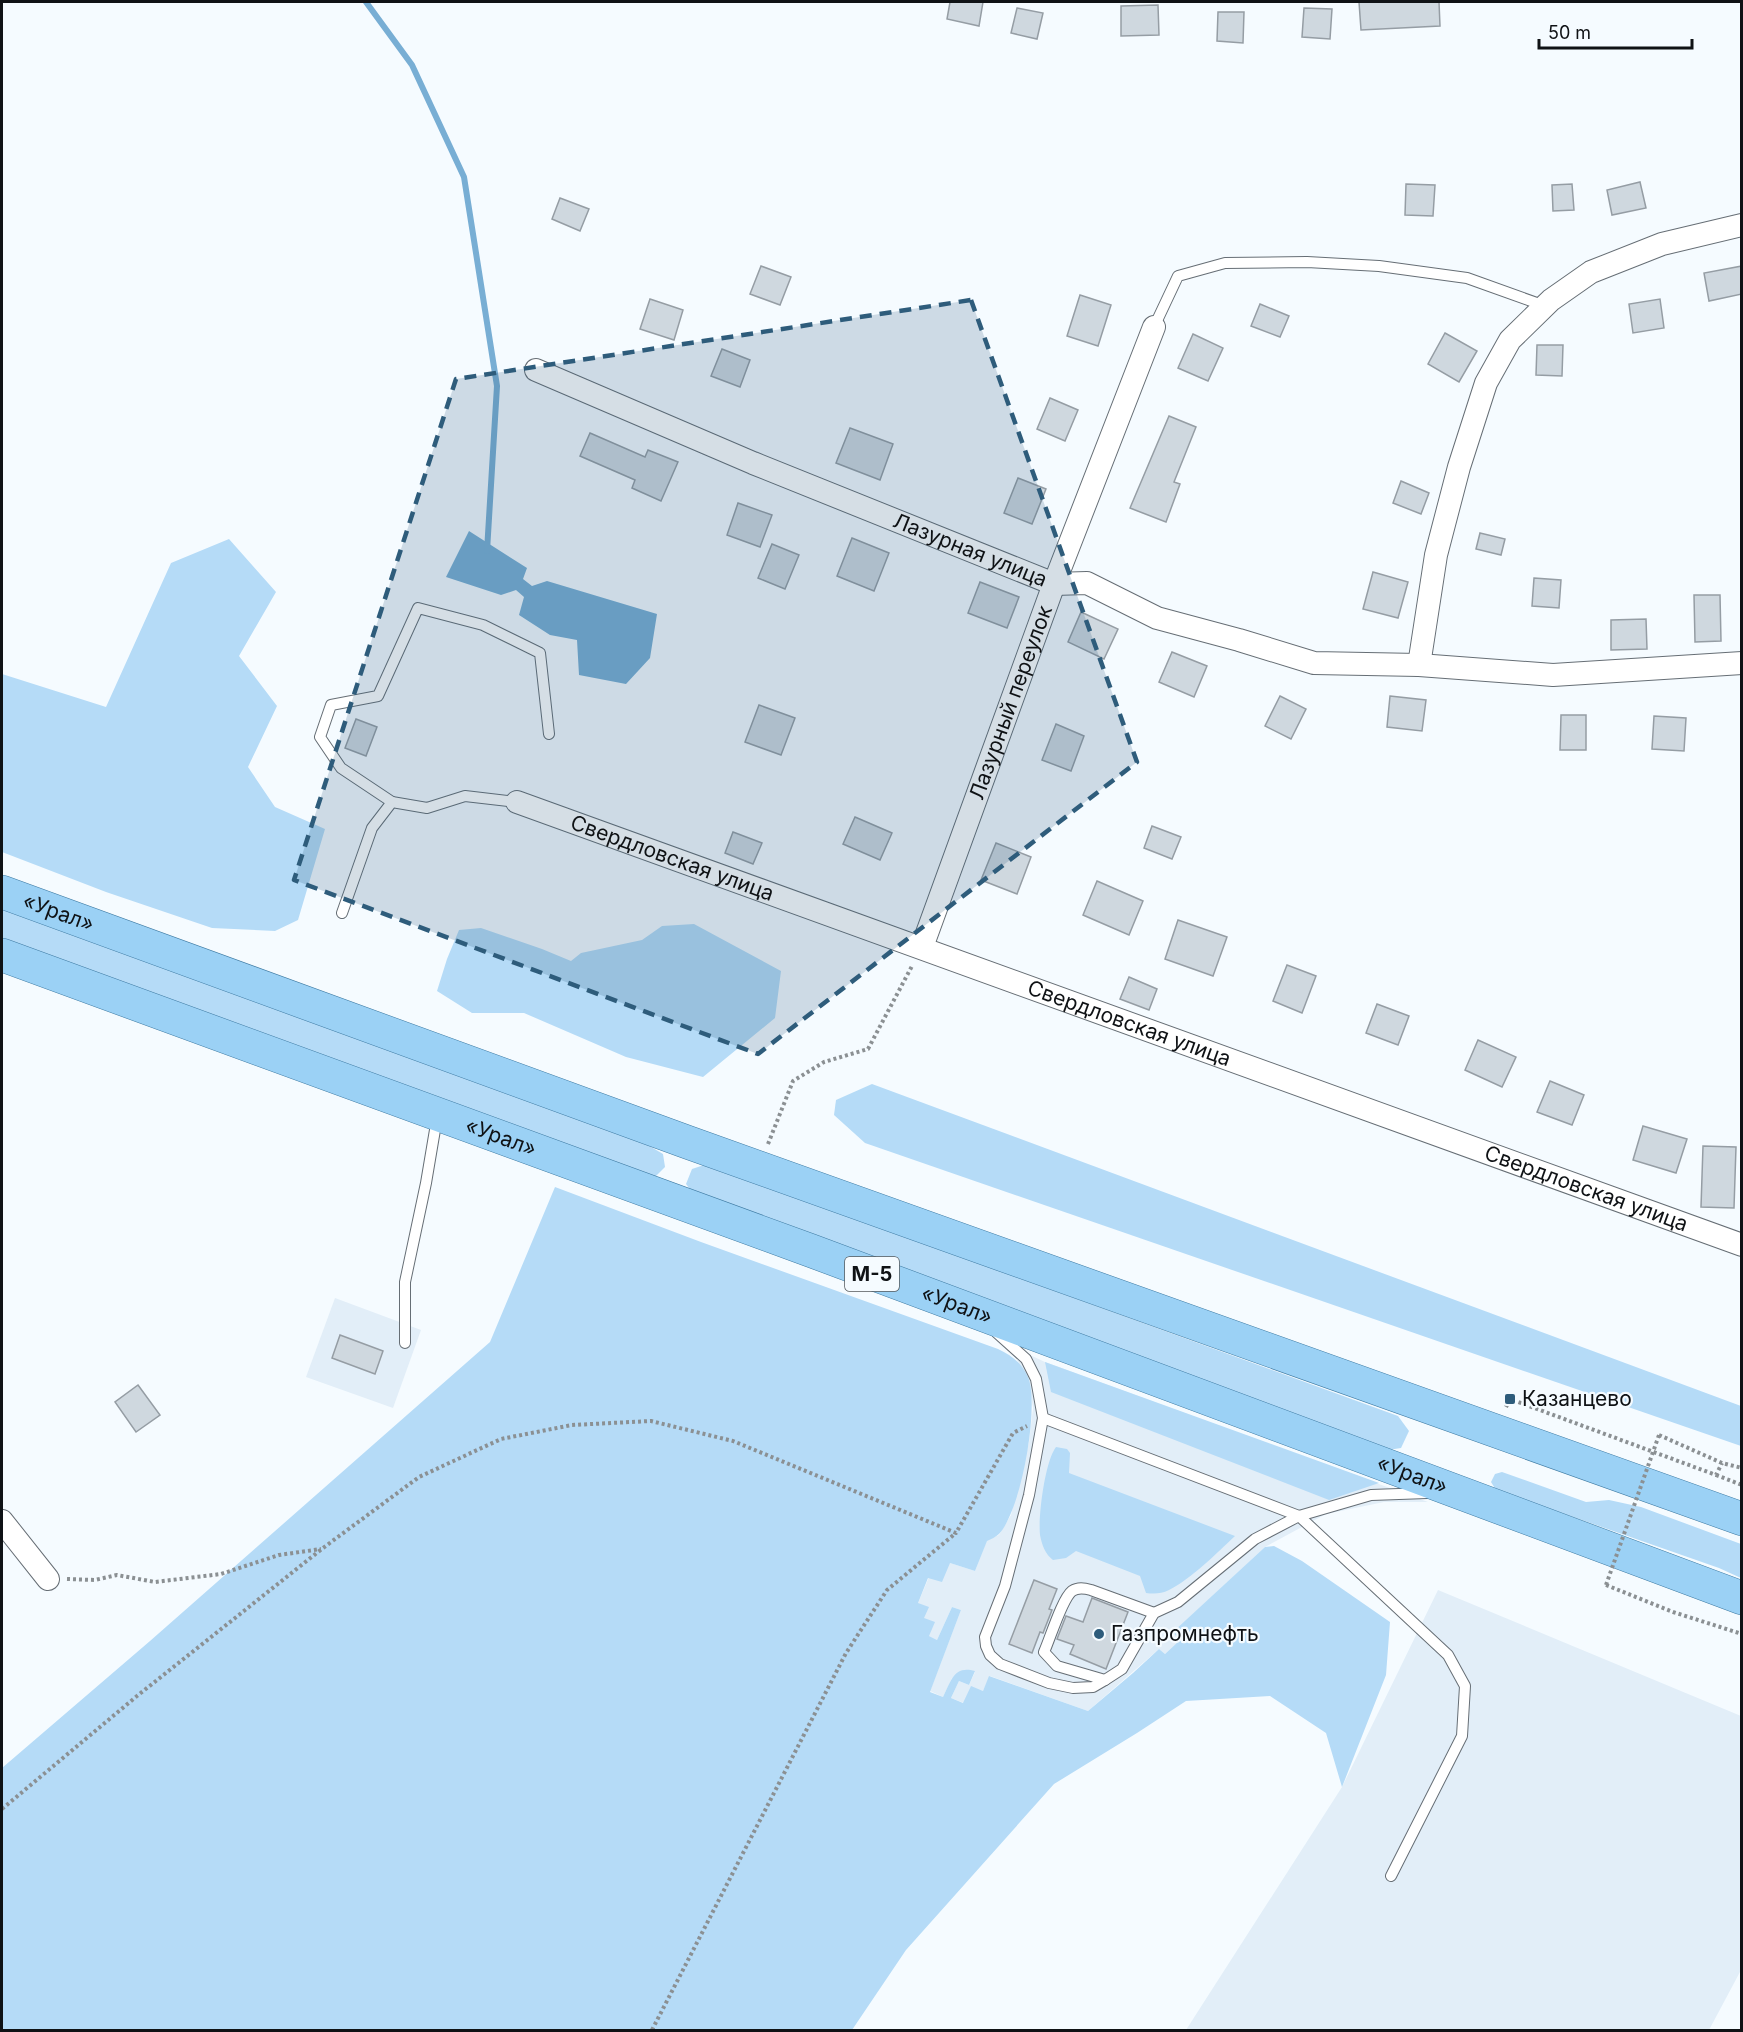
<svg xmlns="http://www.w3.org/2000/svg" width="1743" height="2032" font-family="Inter,sans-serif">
<rect width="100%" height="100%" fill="#f5fbff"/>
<g fill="#e2eef8">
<polygon points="335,1298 421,1330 393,1408 306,1377"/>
<polygon points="998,1340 1045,1362 1428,1502 1384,1502 1326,1514 1265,1547 1174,1632 1180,1640 1165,1654 1159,1649 1088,1711 990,1676 983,1691 971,1687 964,1703 951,1698 959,1681 969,1685 975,1672 952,1678 943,1697 930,1691 961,1610 952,1607 937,1640 929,1636 918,1603 929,1577 950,1563 975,1571 987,1540 999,1535 1011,1515 1029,1442 1033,1408 1028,1378 1016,1358"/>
<polygon points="1438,1590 1741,1716 1741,1970 1709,2030 1186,2030 1342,1787"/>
</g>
<g fill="#b5dbf7">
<polygon points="229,539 276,592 239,656 277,706 248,767 275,807 325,829 298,920 275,931 212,928 106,892 2,852 2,674 106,707 171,563"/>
<polygon points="2,905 646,1144 663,1154 665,1167 654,1178 2,941"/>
<polygon points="694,924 781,971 775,1018 703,1077 626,1057 524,1013 472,1013 437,991 447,959 459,930 481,928 542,949 571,961 581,953 642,940 662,926"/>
<polygon points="872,1084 1741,1406 1741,1446 865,1143 834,1115 836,1100"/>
<polygon points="707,1164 1398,1416 1409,1431 1401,1448 1388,1450 695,1196 686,1184 692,1169"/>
<path d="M555 1187 701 1242 998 1349C1012 1356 1021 1362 1028 1377 1040 1406 1021 1511 999 1534 996 1537 991 1539 987 1541L975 1571 950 1563 942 1582 928 1578 918 1603 929 1607 924 1618 935 1622 929 1636 937 1640 952 1607 961 1610 930 1692 943 1697C951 1681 954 1665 975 1671L969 1685 959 1681 951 1698 963 1703 971 1686 983 1691 989 1676 1088 1711 1133 1673 1159 1649 1165 1654 1180 1640 1173 1632 1265 1547 1274 1546 1302 1561 1390 1622 1386 1675 1342 1787 1326 1733 1270 1696 1186 1701 1137 1733 1054 1784 906 1950 852 2030H2V1768L150 1641 490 1342Z"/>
<polygon points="1045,1362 1379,1483 1329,1500 1051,1392"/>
<path d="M1056 1447 1067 1449 1070 1453 1069 1473 1235 1536C1217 1553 1191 1579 1169 1590 1161 1594 1154 1594 1146 1593L1140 1576 1076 1551 1066 1558 1053 1560C1045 1554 1042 1545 1040 1535 1038 1517 1045 1461 1056 1447Z"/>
<polygon points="1502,1472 1586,1502 1609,1500 1641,1507 1741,1544 1741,1578 1719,1568 1496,1490 1491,1482 1495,1474"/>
</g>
<polygon fill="#78aed4" points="469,531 527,568 523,579 532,586 547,581 657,614 650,658 626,684 579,675 577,640 550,635 519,615 524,597 516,590 501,595 446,577"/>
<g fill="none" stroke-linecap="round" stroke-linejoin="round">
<polyline stroke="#78aed4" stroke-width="6" points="366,2 412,65 464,177 497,386 487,551"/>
</g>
<g fill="#cfd8df" stroke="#959da4" stroke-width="1.5">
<polygon points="950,2 983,2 979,26 947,19"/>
<polygon points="1359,2 1439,2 1440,26 1361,30"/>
<polygon points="1158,5 1159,35 1121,36 1121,6"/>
<polygon points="1017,8 1043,13 1037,39 1011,33"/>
<polygon points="1304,8 1332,9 1330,39 1302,37"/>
<polygon points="1218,12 1244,12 1243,43 1217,41"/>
<polygon points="1640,182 1646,208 1612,215 1607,190"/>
<polygon points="1406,184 1435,185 1433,216 1405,215"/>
<polygon points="1572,184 1574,210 1553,211 1552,185"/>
<polygon points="560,198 589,209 580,231 552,219"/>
<polygon points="761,266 791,277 780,305 750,294"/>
<polygon points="1742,266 1742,294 1709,301 1704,273"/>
<polygon points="1080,295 1111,305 1098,346 1067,336"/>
<polygon points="650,299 683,310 674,340 640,329"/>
<polygon points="1660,299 1664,328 1633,333 1629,304"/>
<polygon points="1260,304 1289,316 1280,337 1251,326"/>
<polygon points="1445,333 1477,351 1459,382 1428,364"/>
<polygon points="1193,334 1223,348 1208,381 1178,368"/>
<polygon points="1537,345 1563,345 1562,376 1536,375"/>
<polygon points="722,349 750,360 740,387 711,376"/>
<polygon points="1050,398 1078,410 1065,441 1037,429"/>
<polygon points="1169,416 1196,427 1174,482 1180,484 1166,522 1130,508"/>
<polygon points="850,428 893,444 880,480 836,463"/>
<polygon points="590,433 645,457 648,450 678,462 661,501 632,488 635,480 580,456"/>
<polygon points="1018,478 1046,489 1032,524 1004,513"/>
<polygon points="1401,481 1429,493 1421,514 1393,503"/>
<polygon points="738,503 772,515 760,547 727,535"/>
<polygon points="1480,533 1505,539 1501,555 1476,549"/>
<polygon points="852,538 889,553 874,591 837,576"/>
<polygon points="772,544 799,555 785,589 758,578"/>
<polygon points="1373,572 1408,582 1398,618 1363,609"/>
<polygon points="1534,578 1561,580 1559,608 1532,606"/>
<polygon points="980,582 1019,597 1007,628 968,613"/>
<polygon points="1694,595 1720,595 1721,641 1695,642"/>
<polygon points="1081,612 1118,629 1104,659 1068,642"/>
<polygon points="1646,619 1647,649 1611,650 1611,620"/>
<polygon points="1172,652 1207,666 1194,697 1159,682"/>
<polygon points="1280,696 1306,709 1291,739 1265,726"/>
<polygon points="1390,696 1426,700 1422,731 1387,727"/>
<polygon points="759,705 795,718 781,755 745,742"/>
<polygon points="1561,715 1586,715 1586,750 1560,750"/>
<polygon points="1654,716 1686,718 1684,751 1652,749"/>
<polygon points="356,719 377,727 366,756 345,748"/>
<polygon points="1056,724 1084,736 1071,771 1042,760"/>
<polygon points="855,817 892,833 880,860 843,844"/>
<polygon points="1152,826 1181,837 1172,859 1144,848"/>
<polygon points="733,832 762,843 753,864 725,853"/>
<polygon points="996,843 1031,857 1017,894 981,880"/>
<polygon points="1097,881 1143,901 1129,935 1083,915"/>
<polygon points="1178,920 1227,937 1213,976 1165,959"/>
<polygon points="1287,965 1316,976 1302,1013 1273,1001"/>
<polygon points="1129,977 1157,989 1149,1010 1120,999"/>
<polygon points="1377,1004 1409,1016 1398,1045 1366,1033"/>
<polygon points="1478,1040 1516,1057 1502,1087 1465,1070"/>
<polygon points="1550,1081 1584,1095 1572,1125 1537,1112"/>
<polygon points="1643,1126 1687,1139 1676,1173 1633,1160"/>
<polygon points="1703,1146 1736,1147 1734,1208 1701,1207"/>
<polygon points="340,1335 383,1351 375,1374 332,1358"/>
<polygon points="138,1385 160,1415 136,1432 115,1402"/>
<polygon points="1034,1580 1057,1589 1049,1609 1052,1610 1043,1633 1040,1632 1032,1653 1009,1644"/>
<polygon points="1092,1598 1128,1612 1106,1669 1070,1654 1074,1645 1057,1639 1066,1616 1083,1622"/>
</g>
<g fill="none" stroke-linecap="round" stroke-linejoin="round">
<defs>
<g id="service">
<polyline points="1154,327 1178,276 1225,263 1307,262 1379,266 1467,278 1545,306"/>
<polyline points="392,802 341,768 320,737 331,705 378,696 418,608 483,625 540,653 549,734"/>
<polyline points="342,913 372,828 392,802 427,808 465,796 517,802"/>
<polyline points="997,1333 1026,1359 1036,1379 1043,1418 1029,1495 1005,1586 985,1637 986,1646 990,1655 1000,1664 1049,1683 1073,1688 1093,1687 1105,1680 1122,1669 1154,1613 1178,1602 1255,1539 1299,1516 1371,1495 1427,1493"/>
<polyline points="405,1343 405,1282 426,1183 437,1118"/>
<polyline points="1043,1418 1299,1516 1448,1655 1465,1686 1462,1736 1391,1876"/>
<path d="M1105 1680 1057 1666 1044 1652C1050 1639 1062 1599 1072 1591 1078 1587 1084 1588 1091 1590L1154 1613"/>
</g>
<g id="minor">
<path id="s1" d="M536 370 753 463 1054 584 1087 583 1157 618 1239 640 1314 663 1419 665 1553 675 1742 663"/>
<polyline points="1419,665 1436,555 1459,467 1486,383 1510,340 1551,300 1591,272 1662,244 1742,225"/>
<path id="s2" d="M517 802 1742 1245"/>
<path id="s3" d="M922 947 1054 584 1154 327"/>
<polyline points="2,1521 48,1579"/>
</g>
<g id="primary">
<path id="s4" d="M2 892 687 1142 1742 1519"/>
<path id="s5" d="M2 955 812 1251 1742 1598"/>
</g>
</defs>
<use href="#service" stroke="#666e75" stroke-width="12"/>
<use href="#minor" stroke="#666e75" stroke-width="24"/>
<use href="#primary" stroke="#3f7ba3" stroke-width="34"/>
<g stroke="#8b9093" stroke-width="4" stroke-dasharray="3 3" stroke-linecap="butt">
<polyline points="768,1144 793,1081 824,1062 868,1049 912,966"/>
<polyline points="1506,1407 1510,1399 1716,1475 1722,1463"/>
<polyline points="1659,1435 1722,1463 1742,1468"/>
<polyline points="1716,1475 1742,1485"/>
<polyline points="67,1579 95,1580 117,1575 155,1582 221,1574 279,1555 321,1549"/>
<polyline points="1606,1585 1673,1612 1742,1634"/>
<polyline points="2,1809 137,1696 323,1548 419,1477 501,1439 572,1425 651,1421 733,1441 956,1533 1013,1433 1027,1426"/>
<polyline points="652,2030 846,1653 887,1590 956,1533"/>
</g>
<use href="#service" stroke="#fff" stroke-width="10"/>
<use href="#minor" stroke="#fff" stroke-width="22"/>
<use href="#primary" stroke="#9bd1f5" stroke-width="33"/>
<polyline stroke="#8b9093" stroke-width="4" stroke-dasharray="3 3" stroke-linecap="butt" points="1606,1585 1659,1435"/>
</g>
<path fill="#2e5c7b" fill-opacity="0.2" stroke="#2e5c7b" stroke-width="4.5" stroke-dasharray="12 8" stroke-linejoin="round" d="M971 300 1137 762 758 1054 294 880 456 379Z"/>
<g fill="#2e5c7b" stroke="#f5fbff" stroke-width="2">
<rect x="1504" y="1393" width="12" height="12" rx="3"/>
<circle cx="1099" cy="1634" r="6"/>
</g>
<g text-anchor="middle" stroke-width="4.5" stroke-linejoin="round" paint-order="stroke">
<rect fill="#f5fbff" stroke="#54585b" stroke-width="1.5" x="845" y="1257" width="54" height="34" rx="4.5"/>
<g font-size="20" font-weight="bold" fill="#0f1215">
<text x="872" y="1281">М-5</text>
</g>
<g font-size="21" fill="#0f1215" stroke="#f5fbff">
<text dy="7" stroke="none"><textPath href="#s1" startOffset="470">Лазурная улица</textPath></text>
<text dy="7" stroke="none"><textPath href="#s3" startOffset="260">Лазурный переулок</textPath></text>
<text dy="7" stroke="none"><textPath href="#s2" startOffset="165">Свердловская улица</textPath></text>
<text dy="7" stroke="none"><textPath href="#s4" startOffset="60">«Урал»</textPath></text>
<text dy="7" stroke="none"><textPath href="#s2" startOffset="651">Свердловская улица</textPath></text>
<text dy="7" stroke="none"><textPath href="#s5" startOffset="531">«Урал»</textPath></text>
<text dy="7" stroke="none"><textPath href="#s2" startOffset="1137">Свердловская улица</textPath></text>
<text dy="7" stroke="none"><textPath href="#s5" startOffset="1017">«Урал»</textPath></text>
<text dy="7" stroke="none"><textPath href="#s5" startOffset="1503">«Урал»</textPath></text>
</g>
<g font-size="21" fill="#0f1215" stroke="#f5fbff" text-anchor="start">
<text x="1522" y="1406">Казанцево</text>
<text x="1111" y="1641">Газпромнефть</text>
</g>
</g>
<rect width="1743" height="2032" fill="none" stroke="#0f1215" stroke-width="6"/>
<path d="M1539 39v9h153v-9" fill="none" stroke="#0f1215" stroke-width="3"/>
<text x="1548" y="39" font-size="18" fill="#0f1215" stroke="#f5fbff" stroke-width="4.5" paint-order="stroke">50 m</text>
</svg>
